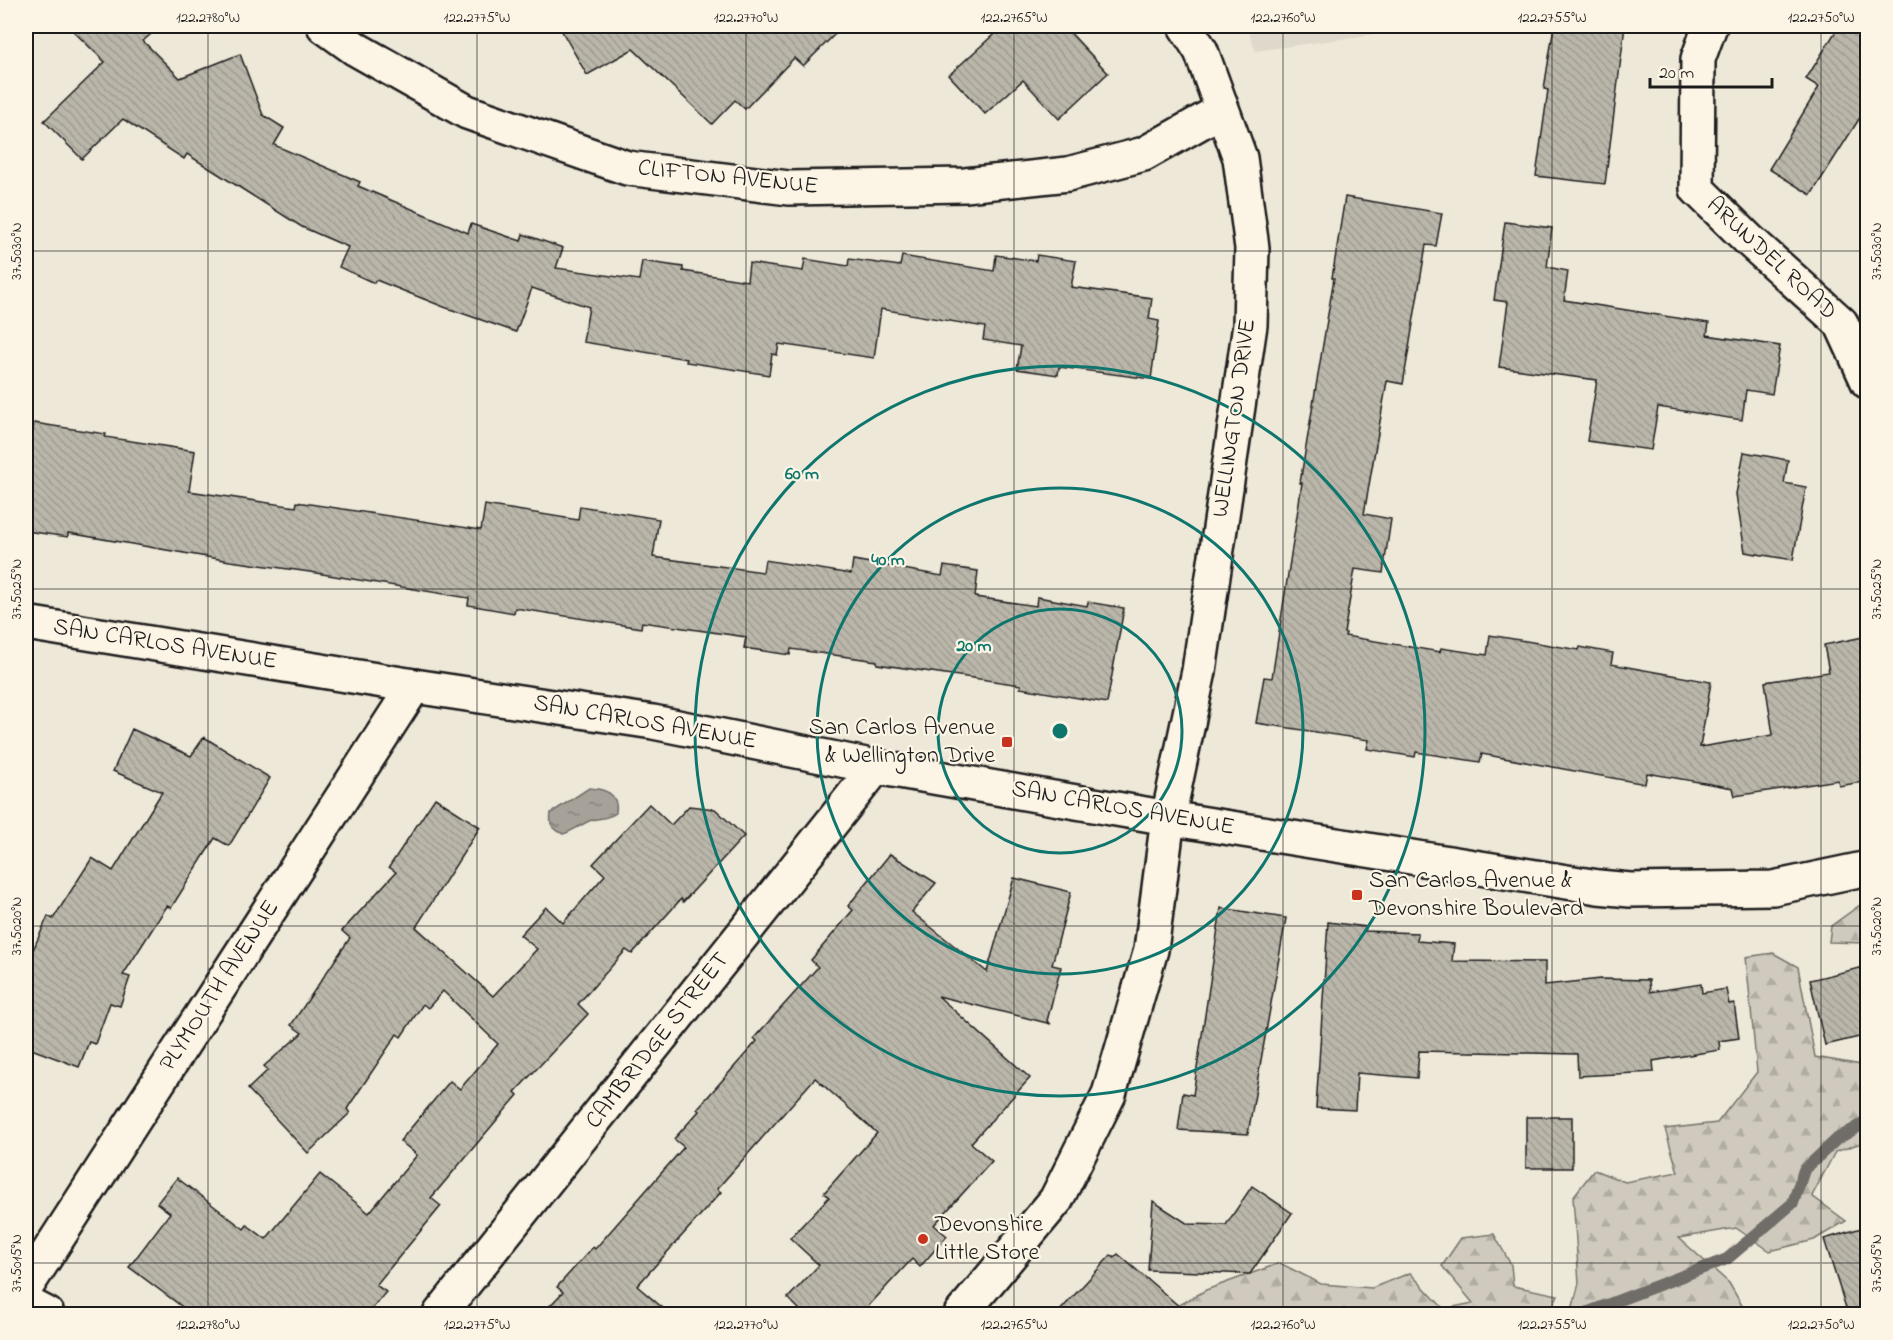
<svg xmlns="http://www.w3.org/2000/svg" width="1893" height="1340" viewBox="0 0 1893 1340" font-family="'Indie Flower',sans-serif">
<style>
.built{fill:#ded9cb}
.forest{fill:url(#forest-firs);stroke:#76736c;stroke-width:1.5}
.water{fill:url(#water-ripples);stroke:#6f6c67;stroke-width:1.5}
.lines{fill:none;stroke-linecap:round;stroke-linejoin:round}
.stream{stroke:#6f6c67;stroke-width:12}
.building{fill:url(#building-back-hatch);stroke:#1c1c1c;stroke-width:1.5}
.minor-casing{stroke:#1c1c1c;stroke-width:38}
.secondary-casing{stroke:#1c1c1c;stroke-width:38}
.minor{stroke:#fcf5e5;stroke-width:33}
.secondary{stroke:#fcf5e5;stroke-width:33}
.ticks{fill:none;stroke:#1c1c1c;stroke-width:1.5;stroke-opacity:0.45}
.ring{fill:none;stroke:#0f766e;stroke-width:3}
.poi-dot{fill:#c8321e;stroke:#fcf5e5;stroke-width:2}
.labels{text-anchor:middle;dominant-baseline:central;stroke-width:4.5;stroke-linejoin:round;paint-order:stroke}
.street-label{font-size:24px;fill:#1c1c1c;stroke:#fcf5e5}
.poi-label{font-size:24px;fill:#1c1c1c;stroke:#fcf5e5;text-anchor:start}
.centre{fill:#0f766e;stroke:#fcf5e5;stroke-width:3}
.ring-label{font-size:18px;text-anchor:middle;font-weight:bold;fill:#0f766e;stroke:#fcf5e5;stroke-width:4.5;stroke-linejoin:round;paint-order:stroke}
.neatline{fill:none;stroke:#1c1c1c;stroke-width:2}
.ticks-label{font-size:15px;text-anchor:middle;fill:#1c1c1c}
</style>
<defs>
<pattern id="forest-firs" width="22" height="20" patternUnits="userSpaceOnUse" patternTransform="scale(1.5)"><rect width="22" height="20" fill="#cfcabd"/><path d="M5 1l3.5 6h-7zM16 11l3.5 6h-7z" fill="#b1ada2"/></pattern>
<pattern id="water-ripples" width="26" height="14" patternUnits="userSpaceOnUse" patternTransform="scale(1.5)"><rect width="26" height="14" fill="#a7a299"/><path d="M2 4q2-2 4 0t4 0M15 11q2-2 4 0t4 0" fill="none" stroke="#87837c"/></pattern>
<pattern id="building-back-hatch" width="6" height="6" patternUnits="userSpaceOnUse" patternTransform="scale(1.5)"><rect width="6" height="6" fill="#bab6aa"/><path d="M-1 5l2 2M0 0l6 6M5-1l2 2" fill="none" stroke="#9f9c92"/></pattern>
</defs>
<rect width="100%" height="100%" fill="#eee8d9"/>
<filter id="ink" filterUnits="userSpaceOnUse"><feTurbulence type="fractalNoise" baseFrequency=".0167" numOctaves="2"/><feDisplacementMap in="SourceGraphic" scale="12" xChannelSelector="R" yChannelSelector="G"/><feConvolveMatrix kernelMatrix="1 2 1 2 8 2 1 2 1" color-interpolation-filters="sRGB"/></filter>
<g filter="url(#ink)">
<polygon class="built" points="1246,26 1432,26 1256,51"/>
<g class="forest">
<polygon points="1867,900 1867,943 1829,942 1831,926"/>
<polygon points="1773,953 1798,967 1815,1057 1867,1066 1867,1141 1835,1152 1812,1196 1846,1221 1814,1240 1770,1251 1736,1228 1679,1238 1729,1283 1747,1314 1571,1314 1579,1283 1573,1197 1594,1170 1625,1182 1678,1172 1665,1129 1717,1123 1757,1072 1746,957"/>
<polygon points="1494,1234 1511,1265 1513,1286 1558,1295 1549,1314 1164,1314 1206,1290 1280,1263 1321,1284 1372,1288 1410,1273 1444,1309 1473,1303 1442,1266 1461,1238"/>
</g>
<path class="water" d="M 589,788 C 605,789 619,793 616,813 C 606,820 599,817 589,821 C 579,826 573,831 563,834 C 552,828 549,825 551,813 Z"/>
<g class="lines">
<polyline class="stream" points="1583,1314 1727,1259 1793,1203 1804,1170 1837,1139 1868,1121"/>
</g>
<g class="building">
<polygon points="68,26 160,26 143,41 180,78 240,54 263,115 284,128 274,145 360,182 358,186 468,233 471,224 521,241 523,234 563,248 556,268 639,280 642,261 683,267 683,271 747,281 749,263 803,271 805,259 848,266 849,259 900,266 902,256 994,271 996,255 1036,261 1037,255 1076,261 1071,287 1152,298 1149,319 1159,321 1151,379 1059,367 1058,375 1017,369 1021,346 983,340 985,327 881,309 874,358 779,344 777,355 772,354 769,375 686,362 687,359 583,342 589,307 532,288 516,332 444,307 376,280 374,283 339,267 348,247 302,227 187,154 184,159 123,119 82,159 44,121 105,62"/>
<polygon points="559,26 843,26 803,66 794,58 745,109 735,100 712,124 633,49 587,75"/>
<polygon points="1003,26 1064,26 1108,73 1059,119 1023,80 985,114 949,75"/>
<polygon points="1554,26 1625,26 1605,184 1536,176 1548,90 1544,89"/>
<polygon points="1839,26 1868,26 1868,105 1811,195 1769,169 1819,87 1806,79"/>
<polygon points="1345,197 1442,213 1436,246 1426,245 1403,384 1387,381 1364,514 1391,519 1383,573 1355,569 1344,633 1346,633 1345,636 1440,652 1441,648 1487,655 1490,635 1579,650 1580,647 1613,653 1611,664 1711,682 1700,747 1773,735 1765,682 1829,672 1824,645 1868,636 1868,781 1839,786 1838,780 1735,796 1733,788 1647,773 1645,784 1482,754 1480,762 1416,752 1415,757 1367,749 1369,740 1256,723 1264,677 1272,678 1302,483 1300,483 1334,278 1332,278"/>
<polygon points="1505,222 1552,228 1547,267 1568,271 1564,300 1709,323 1707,335 1780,346 1772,394 1746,390 1742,420 1658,407 1651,450 1587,441 1597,380 1499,367 1508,302 1494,300"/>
<polygon points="34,423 106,434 105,437 195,451 189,491 296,507 297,502 481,530 485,505 578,520 580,506 659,519 653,557 763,572 765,560 851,574 853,560 942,576 944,566 978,571 975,597 1036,606 1037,597 1087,606 1088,602 1124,608 1107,703 1020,688 1021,685 877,664 877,661 791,649 790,655 744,648 746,637 642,622 641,628 515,608 514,613 468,605 469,598 310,572 230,561 68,533 68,537 26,531 26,474"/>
<polygon points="1744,452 1788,460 1784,483 1806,487 1793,560 1745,552 1736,494"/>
<polygon points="132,729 191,756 204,737 270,778 229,846 215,838 171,908 167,906 123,975 130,977 120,1006 110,1003 95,1044 89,1042 79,1067 26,1047 26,966 48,916 53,919 92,858 113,871 162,792 113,771"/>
<polygon points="435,798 480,827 416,927 493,996 537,949 520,935 546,907 563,923 605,875 593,864 649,804 671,825 689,806 715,809 744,836 683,902 681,899 632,954 626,950 578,1004 588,1014 515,1092 518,1095 431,1198 441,1206 376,1285 386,1292 368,1314 192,1314 129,1267 170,1213 157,1203 177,1178 244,1229 247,1225 266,1239 320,1174 369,1213 417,1155 400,1141 450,1081 460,1089 498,1044 443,991 428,1008 423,1004 401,1037 397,1034 347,1109 350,1113 308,1153 248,1089 268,1070 264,1066 302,1033 291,1025 350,938 342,931 396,872 389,867"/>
<polygon points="890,854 936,883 912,912 987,972 1014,878 1071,892 1052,965 1061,967 1047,1021 1051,1024 938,996 1030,1078 971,1143 992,1161 934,1225 947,1236 920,1267 912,1259 861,1314 804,1314 788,1298 819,1265 790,1238 829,1197 824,1193 877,1133 815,1078 717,1189 721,1192 637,1286 670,1314 542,1314 563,1292 557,1287 593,1247 595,1249 684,1147 674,1139 699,1111 697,1109 757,1041 754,1038 818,967 811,960 853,910 848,906"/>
<polygon points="1221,908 1286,918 1248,1134 1178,1130 1183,1093 1193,1095"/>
<polygon points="1328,922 1366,927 1365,931 1418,933 1417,941 1454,944 1452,961 1545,962 1545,985 1601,979 1649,980 1650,992 1701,984 1702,993 1726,989 1729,1004 1734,1003 1739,1038 1719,1041 1720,1050 1653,1061 1654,1072 1578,1076 1577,1054 1419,1051 1417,1078 1357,1073 1355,1110 1316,1108"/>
<polygon points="1868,966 1868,1035 1825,1045 1810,980"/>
<rect x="1526" y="1117" width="46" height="51"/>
<polygon points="1252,1186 1292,1213 1250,1274 1148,1270 1153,1201 1188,1224 1226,1225"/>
<polygon points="1868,1226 1868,1314 1848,1314 1824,1239"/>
<polygon points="1118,1254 1188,1314 1057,1314 1111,1255 1114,1258"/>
</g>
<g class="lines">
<g class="minor-casing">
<g id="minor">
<polyline points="324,26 356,49 467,112 627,168 789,188 965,185 1068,174 1144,154 1222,110"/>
<polyline points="1710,26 1698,59 1697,189 1749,240 1841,323 1868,382"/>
<polyline points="26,1287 414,686"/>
<polyline points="26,1303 47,1314"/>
<polyline points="440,1314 876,767"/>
<polyline points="961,1314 1056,1200 1109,1094 1151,950 1168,818 1199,671 1250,325 1252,248 1240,158 1201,51 1185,26"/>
</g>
</g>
<g class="secondary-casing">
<polyline id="secondary" points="26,623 414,686 653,722 876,767 1168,818 1598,887 1630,890 1773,888 1868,868"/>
</g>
<use href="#minor" class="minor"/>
<use href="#secondary" class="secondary"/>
</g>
</g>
<path class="ticks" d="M 208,26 L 208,1314M 477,26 L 477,1314M 746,26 L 746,1314M 1014,26 L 1014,1314M 1283,26 L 1283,1314M 1552,26 L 1552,1314M 1821,26 L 1821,1314M 26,251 L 1868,251M 26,589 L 1868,589M 26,926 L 1868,926M 26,1263 L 1868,1263"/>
<g class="ring">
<circle cx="1060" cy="731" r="122"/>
<circle cx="1060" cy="731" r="243"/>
<circle cx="1060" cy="731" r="365"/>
</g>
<g class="poi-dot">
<rect x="1001" y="736" width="12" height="12" rx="3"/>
<rect x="1351" y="889" width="12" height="12" rx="3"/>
<circle cx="923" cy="1239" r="6"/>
</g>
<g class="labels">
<g class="street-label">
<text transform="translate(728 178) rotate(6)">CLIFTON AVENUE</text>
<text transform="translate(1771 259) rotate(43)">ARUNDEL ROAD</text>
<text transform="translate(1235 418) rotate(-82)">WELLINGTON DRIVE</text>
<text transform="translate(165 645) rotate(9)">SAN CARLOS AVENUE</text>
<text transform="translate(645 723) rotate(10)">SAN CARLOS AVENUE</text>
<text transform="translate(1123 809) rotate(10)">SAN CARLOS AVENUE</text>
<text transform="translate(220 986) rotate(-57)">PLYMOUTH AVENUE</text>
<text transform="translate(658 1041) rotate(-52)">CAMBRIDGE STREET</text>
</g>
<g class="poi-label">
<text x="995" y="728" text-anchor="end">San Carlos Avenue<tspan x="995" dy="28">&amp; Wellington Drive</tspan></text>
<text x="1369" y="881">San Carlos Avenue &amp;<tspan x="1369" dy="28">Devonshire Boulevard</tspan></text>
<text x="935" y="1225">Devonshire<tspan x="935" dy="28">Little Store</tspan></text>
</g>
</g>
<circle cx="1060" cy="731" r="9" class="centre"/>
<g class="ring-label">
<text x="802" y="479">60 m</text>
<text x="888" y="565">40 m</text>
<text x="974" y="651">20 m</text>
</g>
<rect width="1893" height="1340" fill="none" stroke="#fcf5e5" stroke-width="66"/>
<path d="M1650 78v9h122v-9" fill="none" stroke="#1c1c1c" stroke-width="3"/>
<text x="1659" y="78" font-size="18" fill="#1c1c1c" stroke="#fcf5e5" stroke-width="4.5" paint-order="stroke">20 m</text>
<rect x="33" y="33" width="1827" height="1274" class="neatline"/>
<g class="ticks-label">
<text x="208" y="22">122.2780°W</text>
<text x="477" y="22">122.2775°W</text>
<text x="746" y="22">122.2770°W</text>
<text x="1014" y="22">122.2765°W</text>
<text x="1283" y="22">122.2760°W</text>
<text x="1552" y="22">122.2755°W</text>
<text x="1821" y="22">122.2750°W</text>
<text transform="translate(16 251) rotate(-90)" y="5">37.5030°N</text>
<text transform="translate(1876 251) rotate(-90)" y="5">37.5030°N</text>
<text transform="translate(16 589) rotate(-90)" y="5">37.5025°N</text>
<text transform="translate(1876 589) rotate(-90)" y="5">37.5025°N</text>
<text transform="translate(16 926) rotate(-90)" y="5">37.5020°N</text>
<text transform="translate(1876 926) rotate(-90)" y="5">37.5020°N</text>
<text transform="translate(16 1263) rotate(-90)" y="5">37.5015°N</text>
<text transform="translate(1876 1263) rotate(-90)" y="5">37.5015°N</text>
<text x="208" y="1329">122.2780°W</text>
<text x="477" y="1329">122.2775°W</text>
<text x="746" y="1329">122.2770°W</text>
<text x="1014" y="1329">122.2765°W</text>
<text x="1283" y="1329">122.2760°W</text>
<text x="1552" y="1329">122.2755°W</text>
<text x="1821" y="1329">122.2750°W</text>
</g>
</svg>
